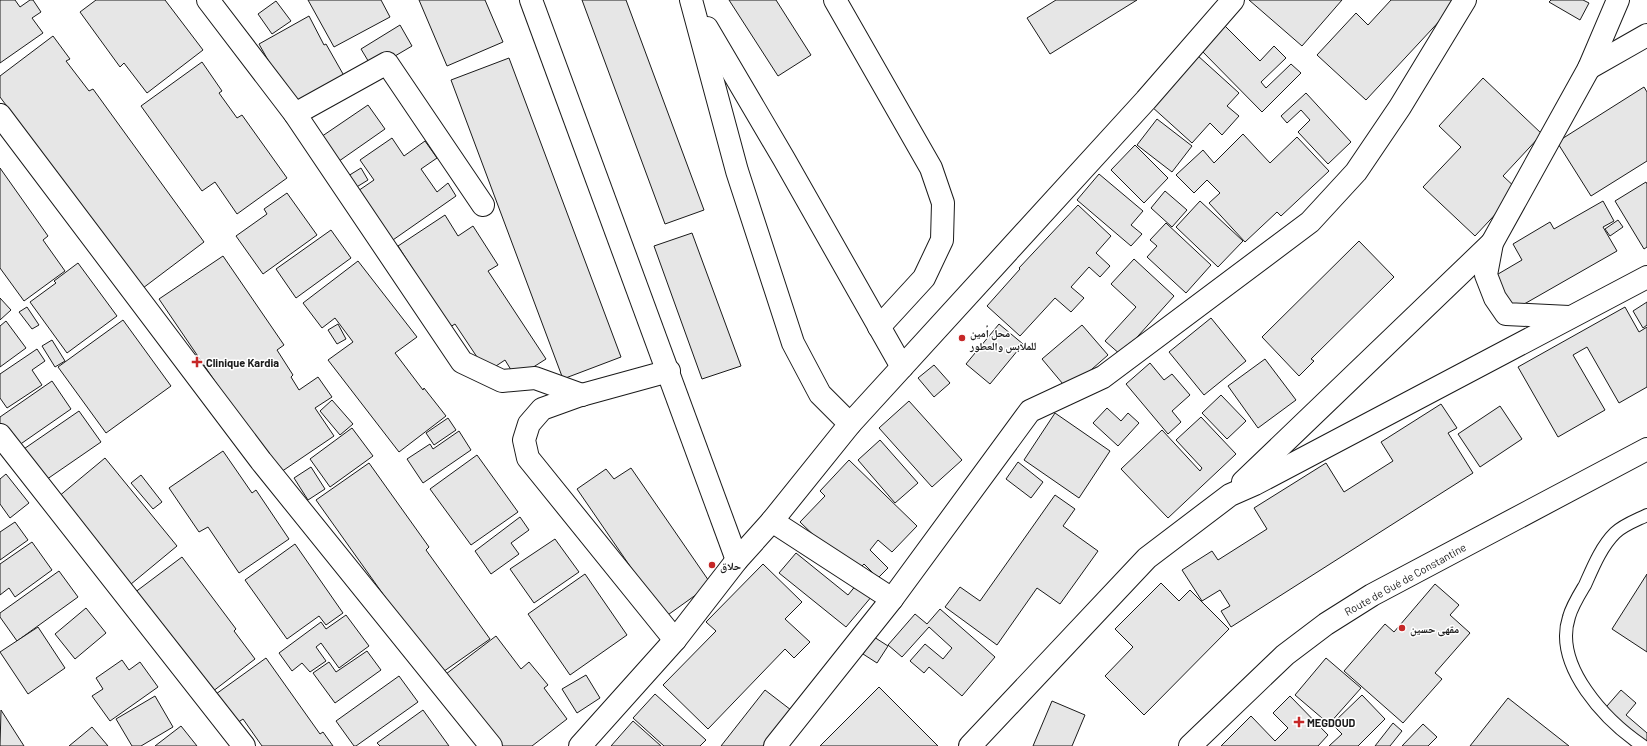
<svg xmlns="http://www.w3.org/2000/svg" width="1647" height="746" viewBox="0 0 1647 746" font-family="Barlow,'Noto Naskh Arabic',sans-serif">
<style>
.building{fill:#e6e6e6;stroke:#1a1a1a}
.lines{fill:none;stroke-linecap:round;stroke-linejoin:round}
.lane-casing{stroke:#1a1a1a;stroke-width:14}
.street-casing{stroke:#1a1a1a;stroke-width:24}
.secondary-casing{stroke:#1a1a1a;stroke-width:24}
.lane{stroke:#fff;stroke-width:12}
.street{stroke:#fff;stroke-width:22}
.secondary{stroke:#fff;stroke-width:22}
.poi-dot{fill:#c62828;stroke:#fff;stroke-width:1.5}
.labels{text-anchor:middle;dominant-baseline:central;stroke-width:3;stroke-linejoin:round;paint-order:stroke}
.poi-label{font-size:11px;font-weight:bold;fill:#1a1a1a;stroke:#fff;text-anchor:start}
.street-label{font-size:11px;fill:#1a1a1a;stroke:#fff}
</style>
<rect width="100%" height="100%" fill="#fff"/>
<g class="building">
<polygon points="0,0 15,0 20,7 30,0 33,0 41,12 32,18 43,33 0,63"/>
<polygon points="96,0 165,0 203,50 147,93 124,63 120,67 80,12"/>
<polygon points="308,0 381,0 390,17 334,47"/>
<polygon points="419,0 485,0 503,42 447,66"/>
<polygon points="582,0 626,0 704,210 665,224"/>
<polygon points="729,0 776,0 811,55 778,76"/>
<polygon points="1056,0 1137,0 1050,54 1027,18"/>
<polygon points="1249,0 1342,0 1302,46"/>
<polygon points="1391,0 1459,0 1366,100 1317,55 1356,13 1368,25"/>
<polygon points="1551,0 1583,0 1589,3 1580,20 1549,2"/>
<polygon points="276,1 291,21 272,34 258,14"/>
<polygon points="309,16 324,45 326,44 347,81 296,110 259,44"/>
<polygon points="400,25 412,46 373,69 361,49"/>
<polygon points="1224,25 1260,61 1274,46 1286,58 1261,82 1266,88 1291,64 1301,73 1262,112 1200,49"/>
<polygon points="53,36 70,59 66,61 89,91 93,89 204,242 143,288 0,97 0,76"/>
<polygon points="1197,55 1239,93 1227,106 1239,116 1222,135 1210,123 1192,143 1151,106"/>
<polygon points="509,58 621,357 563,379 451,80"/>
<polygon points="202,62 222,91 219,93 237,118 242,115 287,178 237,214 215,182 202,191 141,106"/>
<polygon points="1483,78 1542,134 1503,176 1518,190 1475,236 1423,187 1461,147 1439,126"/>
<polygon points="1644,87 1647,92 1647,161 1591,196 1557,142"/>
<polygon points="1306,93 1351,142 1328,164 1298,132 1310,120 1301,110 1287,123 1281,116"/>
<polygon points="368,105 385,129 332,166 315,141"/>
<polygon points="1157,119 1192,146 1172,172 1137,145"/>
<polygon points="1243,134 1270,163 1297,137 1329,171 1281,216 1277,212 1245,242 1209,203 1220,193 1207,180 1194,193 1176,175 1203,150 1214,163"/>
<polygon points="392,138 404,156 425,141 437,158 421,169 437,192 448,183 456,196 390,242 355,193 374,180 360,160"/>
<polygon points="1135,145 1168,178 1144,203 1111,170"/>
<polygon points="0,168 48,236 43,240 65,271 24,301 0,268"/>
<polygon points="361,168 368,180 355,188 348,176"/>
<polygon points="1099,174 1143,211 1131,225 1142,234 1131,246 1077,200"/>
<polygon points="1646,182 1647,184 1647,247 1644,249 1615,201"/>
<polygon points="1165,191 1187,210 1172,227 1151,208"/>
<polygon points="287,193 317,235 263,274 236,236 267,214 264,209"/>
<polygon points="1200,201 1243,241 1218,267 1176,227"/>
<polygon points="1603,201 1614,221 1603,227 1617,251 1512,311 1493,277 1522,260 1513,244 1550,222 1554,229"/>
<polygon points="1078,205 1111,236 1096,253 1110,266 1100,277 1089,267 1071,287 1084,298 1071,312 1055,298 1020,336 987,306 1020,269 1019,268"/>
<polygon points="445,215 458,236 473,226 498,265 488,271 546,359 516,378 505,360 487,372 455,324 450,327 398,246"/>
<polygon points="1618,220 1623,227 1610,236 1605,229"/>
<polygon points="1166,223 1211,265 1186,293 1147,257 1157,246 1150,240"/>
<polygon points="331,230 351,258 296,298 276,269"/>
<polygon points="692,233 741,366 702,379 654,246"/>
<polygon points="1359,241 1394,277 1311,359 1314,361 1299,376 1262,337"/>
<polygon points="223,256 284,345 277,350 293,375 291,377 299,390 318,377 332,397 315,408 334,436 278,474 159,299"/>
<polygon points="1134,259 1174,296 1121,355 1105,341 1136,307 1111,284"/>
<polygon points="358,261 417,337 395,353 423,390 424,388 446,416 399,452 328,360 353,342 335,318 322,328 303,303"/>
<polygon points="78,263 117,316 67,353 30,302 56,283 54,281"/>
<polygon points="0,298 11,310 0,320"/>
<polygon points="1647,302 1647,325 1643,328 1633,311"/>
<polygon points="27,307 39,325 32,329 19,312"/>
<polygon points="1625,307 1639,332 1647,327 1647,387 1619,403 1587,347 1573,355 1605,410 1558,437 1518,367"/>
<polygon points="1211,318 1246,361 1204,395 1169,352"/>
<polygon points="123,320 171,386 106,433 58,367"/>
<polygon points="6,321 26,348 0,367 0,326"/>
<polygon points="338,324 346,339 337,344 328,330"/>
<polygon points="999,324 1023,344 990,384 966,364"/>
<polygon points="1082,325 1108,355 1068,390 1042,359"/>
<polygon points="52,340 65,361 55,367 42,346"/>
<polygon points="37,349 45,361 32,370 42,385 7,408 0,398 0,374"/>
<polygon points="1265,359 1296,400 1258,428 1228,386"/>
<polygon points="1150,363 1164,380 1172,374 1190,395 1172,411 1181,422 1168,434 1126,384"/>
<polygon points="934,365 950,383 934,397 918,378"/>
<polygon points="52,381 71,409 12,450 0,433 0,417"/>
<polygon points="1221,395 1246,421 1227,439 1202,413"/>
<polygon points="332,400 353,424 340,435 320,411"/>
<polygon points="909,401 962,460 932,487 879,428"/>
<polygon points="1441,404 1457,428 1448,433 1473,473 1231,627 1221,611 1230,606 1220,590 1202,601 1182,570 1212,551 1218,560 1267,529 1254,508 1326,463 1344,492 1393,461 1381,442"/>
<polygon points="1500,406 1522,439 1480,467 1458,434"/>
<polygon points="1107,408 1121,421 1128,413 1139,423 1118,446 1093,423"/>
<polygon points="79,411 101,442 40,484 18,453"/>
<polygon points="1055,413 1110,451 1079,498 1024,460"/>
<polygon points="1201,417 1236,454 1168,518 1121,469 1162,430 1200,471 1202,468 1176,440"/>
<polygon points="448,418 456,430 434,445 426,433"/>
<polygon points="352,428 373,456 330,487 310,459"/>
<polygon points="459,431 471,450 423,483 407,459 430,444 433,449"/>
<polygon points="880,440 918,483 895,503 858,460"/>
<polygon points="223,451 252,493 256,490 289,539 239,573 208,527 199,532 169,488"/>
<polygon points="477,455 518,512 471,545 430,489"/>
<polygon points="105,458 177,546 125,589 52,502"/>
<polygon points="849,460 917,526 892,552 878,540 870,550 888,568 878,578 864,564 854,574 800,522 825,496 820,491"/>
<polygon points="1018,462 1043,482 1031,498 1006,479"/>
<polygon points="369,463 429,547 426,550 490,639 440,674 316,500"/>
<polygon points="311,467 325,489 308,500 294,478"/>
<polygon points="631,468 711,584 665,617 577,489 606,469 614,479"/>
<polygon points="6,474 29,503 10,518 0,504 0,479"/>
<polygon points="141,475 162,502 153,509 131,483"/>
<polygon points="1055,495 1075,509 1063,526 1098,551 1060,604 1037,588 997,645 945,607 960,587 980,601"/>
<polygon points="520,517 529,530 511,543 519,554 491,574 475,551"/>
<polygon points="15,522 28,540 0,560 0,532"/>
<polygon points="555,539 579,572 534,603 510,569"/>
<polygon points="32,542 52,570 15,597 9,588 0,595 0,564"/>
<polygon points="295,544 343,613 326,625 319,616 287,639 245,580"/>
<polygon points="796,553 848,595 857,584 872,596 846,627 779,573"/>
<polygon points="182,557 236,629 234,631 255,659 208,695 134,593"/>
<polygon points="763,564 802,602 785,619 810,642 794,658 785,649 708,729 663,685 716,631 706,622"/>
<polygon points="59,571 78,597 17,641 0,617 0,613"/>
<polygon points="585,574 627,635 570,675 528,614"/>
<polygon points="1647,574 1647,652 1612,629"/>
<polygon points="1161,583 1179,601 1190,590 1229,629 1144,715 1105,676 1133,647 1115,629"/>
<polygon points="1435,584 1459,605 1450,615 1470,633 1435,673 1442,679 1403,723 1344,671 1385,624 1394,632"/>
<polygon points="86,608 106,633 75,659 55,634"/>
<polygon points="940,609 995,657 962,696 929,667 924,673 910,661 925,644 943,659 952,648 929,627 902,657 888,645 915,614 927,624"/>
<polygon points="346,615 369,646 339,668 321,643 316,647 326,661 310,672 302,663 292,671 279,653 321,622 326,629"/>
<polygon points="38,627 65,668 28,694 0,652"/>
<polygon points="496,636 521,669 529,662 548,685 544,688 567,719 532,746 501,746 446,674"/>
<polygon points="874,637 888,646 877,663 863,654"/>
<polygon points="367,651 381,670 335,703 313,673 329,662 336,672"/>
<polygon points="266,658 320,734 323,732 333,746 262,746 243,719 237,723 216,694"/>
<polygon points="1326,658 1361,688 1329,724 1295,695"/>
<polygon points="122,660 129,670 140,662 158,687 110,721 92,696 103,689 96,678"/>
<polygon points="586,675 600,698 577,713 562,689"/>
<polygon points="399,676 418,702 356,746 354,746 336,721"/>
<polygon points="879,687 938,746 820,746"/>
<polygon points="765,690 791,710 763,746 721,746"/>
<polygon points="1621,690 1636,703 1626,715 1647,733 1647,746 1600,714"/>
<polygon points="655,694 706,740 700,746 664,746 633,718"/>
<polygon points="1362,695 1385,719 1358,746 1329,746 1342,734 1332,724"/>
<polygon points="155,696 173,727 141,746 132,746 116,719"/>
<polygon points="1290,696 1328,735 1318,746 1221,746 1251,716 1275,741 1288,728 1273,713"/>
<polygon points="1508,698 1569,746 1470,746"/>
<polygon points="1052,701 1085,715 1072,746 1033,746"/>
<polygon points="1,710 24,746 0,746"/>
<polygon points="423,710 449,746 380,746 377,743"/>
<polygon points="633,721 661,746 611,746"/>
<polygon points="1393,723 1402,731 1390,746 1375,746"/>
<polygon points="1423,724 1437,737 1428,746 1402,746"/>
<polygon points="181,726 197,746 155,746"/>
<polygon points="92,727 108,746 69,746"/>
</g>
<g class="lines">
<g class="lane-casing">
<path id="lane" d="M 1643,746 C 1606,721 1553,666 1569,617 C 1572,606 1579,595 1585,585 C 1593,567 1601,547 1615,533 C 1623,525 1637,520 1647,515"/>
</g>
<g class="street-casing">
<g id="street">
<polyline points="208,0 295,114 462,362 502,381 535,378 582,395"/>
<polyline points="531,0 737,560"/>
<polyline points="691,0 737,171 793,343 820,394 850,424"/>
<polyline points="835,0 931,168 943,203 942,240 924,278 879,327"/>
<polyline points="707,28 784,159 902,367"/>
<polyline points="1589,68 1647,35"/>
<polyline points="295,114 387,63 483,205"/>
<polyline points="0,115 261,461 491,746"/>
<polyline points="1569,317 1506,314 1495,298 1486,275 1492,243 1589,68 1618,0"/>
<polyline points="669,371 578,396 542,409 529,424 524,440 528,458 675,640"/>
<polyline points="0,435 244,746"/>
<polyline points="1243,482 1492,243"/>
<polyline points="772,521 892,599"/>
<polyline points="580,746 675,640 737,560 772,521 850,424 1146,100 1233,0"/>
<polyline points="775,746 892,599 1030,411 1103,377 1310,222 1356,172 1400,107 1465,0"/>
<polyline points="970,746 1147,558 1230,495 1255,484 1647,277"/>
</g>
</g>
<g class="secondary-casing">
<polyline id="secondary" points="1190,746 1285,655 1326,624 1372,595 1647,449"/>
</g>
<use href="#lane" class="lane"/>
<use href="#street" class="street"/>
<use href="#secondary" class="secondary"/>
</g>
<g class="poi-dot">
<circle cx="962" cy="338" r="4"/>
<path d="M195 356h4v4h4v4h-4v4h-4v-4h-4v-4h4z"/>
<circle cx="712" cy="565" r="4"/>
<circle cx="1402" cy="628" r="4"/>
<path d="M1297 716h4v4h4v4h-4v4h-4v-4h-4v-4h4z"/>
</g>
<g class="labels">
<g class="poi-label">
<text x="970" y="332">محل أمين<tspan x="970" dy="13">للملابس والعطور</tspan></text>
<text x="206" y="362">Clinique Kardia</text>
<text x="720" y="565">حلاق</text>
<text x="1410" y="628">مقهى حسين</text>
<text x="1307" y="722">MEGDOUD</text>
</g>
<g class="street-label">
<text transform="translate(1405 579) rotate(-29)">Route de Gué de Constantine</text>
</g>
</g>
</svg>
